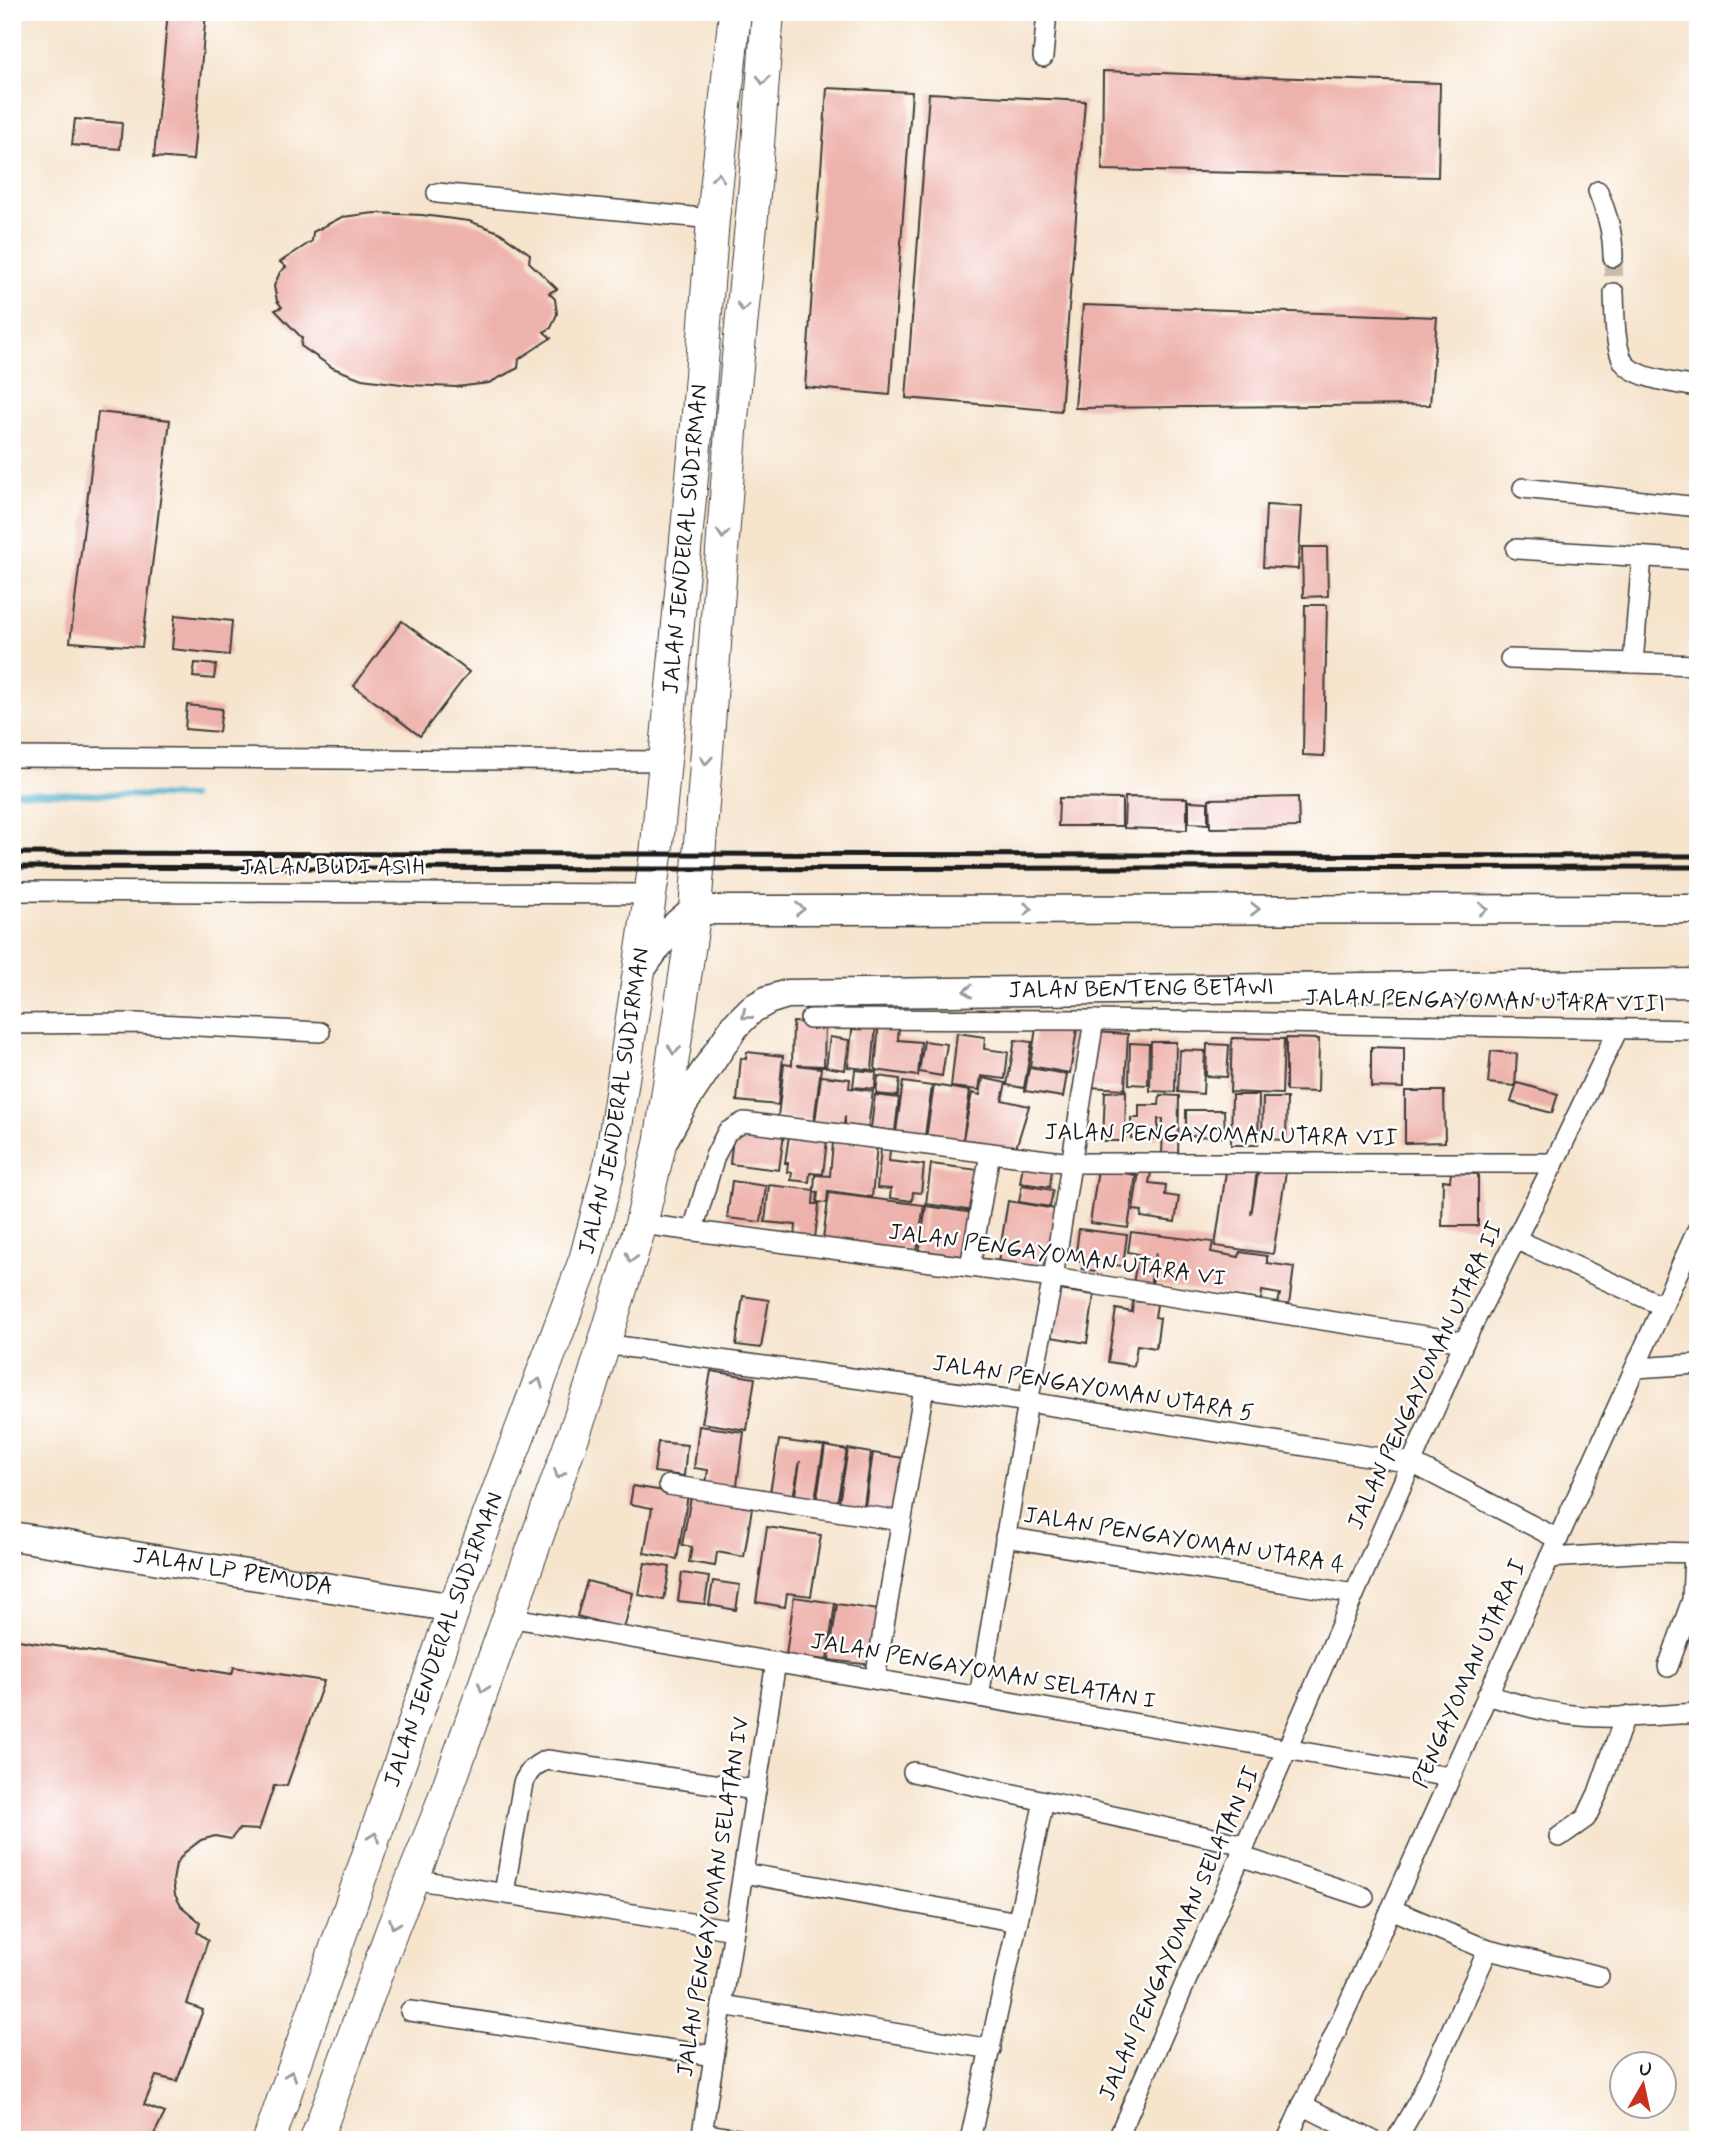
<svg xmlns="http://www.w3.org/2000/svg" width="1710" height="2152" viewBox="0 0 1710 2152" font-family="Mynerve,sans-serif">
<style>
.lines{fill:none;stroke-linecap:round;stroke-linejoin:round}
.stream{stroke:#48aac8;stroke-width:6}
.building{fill:#eeb2ac}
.street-tunnel{stroke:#cabcaa;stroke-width:19;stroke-dasharray:19 10;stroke-linecap:butt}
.street-casing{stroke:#3d3a37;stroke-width:22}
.secondary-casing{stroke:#3d3a37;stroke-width:31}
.primary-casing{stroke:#3d3a37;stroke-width:34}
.street{stroke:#fff;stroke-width:19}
.secondary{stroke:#fff;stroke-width:28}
.primary{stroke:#fff;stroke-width:32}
.rail{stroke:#1c1c1c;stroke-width:5}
.oneway{stroke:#999}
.labels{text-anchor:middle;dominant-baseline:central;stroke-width:5;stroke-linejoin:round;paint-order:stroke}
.street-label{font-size:23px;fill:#1c1c1c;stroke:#fff}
</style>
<rect width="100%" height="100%" fill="#fff"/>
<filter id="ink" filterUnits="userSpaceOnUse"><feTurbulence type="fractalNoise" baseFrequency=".0143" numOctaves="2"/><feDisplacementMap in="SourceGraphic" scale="14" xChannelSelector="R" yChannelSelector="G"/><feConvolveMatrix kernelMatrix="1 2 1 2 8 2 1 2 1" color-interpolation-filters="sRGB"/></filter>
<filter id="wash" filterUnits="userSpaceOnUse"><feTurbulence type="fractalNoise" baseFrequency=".00686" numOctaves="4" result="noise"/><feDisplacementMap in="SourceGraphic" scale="28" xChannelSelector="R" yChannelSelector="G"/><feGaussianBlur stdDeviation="1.57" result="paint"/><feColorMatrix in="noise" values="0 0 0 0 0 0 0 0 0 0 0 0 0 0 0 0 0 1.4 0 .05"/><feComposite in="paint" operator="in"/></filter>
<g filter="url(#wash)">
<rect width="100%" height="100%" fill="#f6e4cd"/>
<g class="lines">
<polyline class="stream" points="12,792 191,797"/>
</g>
<g id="blocks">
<g class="building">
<polygon points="168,12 206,12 193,160 154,157"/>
<polygon points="1103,71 1440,83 1438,177 1102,170"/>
<polygon points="827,88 912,92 890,395 805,387"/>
<polygon points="929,93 1085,101 1061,411 906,398"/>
<polygon points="75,119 122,123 120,149 72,145"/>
<polygon points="375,213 422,215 469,221 499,232 530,254 529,262 557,289 549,293 555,299 557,314 551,328 544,332 551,338 519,359 518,368 489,383 456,387 409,385 362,379 333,368 301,346 302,338 275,310 282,307 277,301 274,286 280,272 286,267 280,262 312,241 313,232 342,217"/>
<polygon points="1083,305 1437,317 1430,405 1075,408"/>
<polygon points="98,412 170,420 142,647 70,642"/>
<polygon points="1266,505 1302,507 1298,569 1263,567"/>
<polygon points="1302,547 1327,547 1328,596 1303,597"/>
<polygon points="1305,605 1327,605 1324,756 1303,755"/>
<polygon points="175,615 232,621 229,655 172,649"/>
<polygon points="402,621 469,672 420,736 354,686"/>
<polygon points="195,663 216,665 214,679 193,677"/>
<polygon points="187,705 222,709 219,732 185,729"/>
<polygon points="1125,797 1187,798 1187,830 1124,828"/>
<polygon points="1298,797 1299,827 1210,828 1209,799"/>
<polygon points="1059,798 1122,799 1122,826 1058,826"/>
<polygon points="1189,801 1208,802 1208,824 1189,823"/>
<polygon points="879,1021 899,1023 898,1040 921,1042 918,1076 875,1070"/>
<polygon points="793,1022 825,1024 824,1066 797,1065 821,1068 814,1122 778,1117 784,1064 792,1065"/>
<polygon points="853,1022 876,1024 872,1070 848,1067"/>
<polygon points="1037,1022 1077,1029 1070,1073 1030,1066"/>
<polygon points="1093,1032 1128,1034 1125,1089 1088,1087"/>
<polygon points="957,1033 985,1037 984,1049 1008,1052 1005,1079 981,1076 979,1090 951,1087"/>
<polygon points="830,1037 849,1040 845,1070 826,1067"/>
<polygon points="1232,1038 1284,1039 1282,1094 1230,1092"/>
<polygon points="1286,1038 1319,1039 1318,1092 1286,1091"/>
<polygon points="1015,1040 1032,1042 1024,1088 1007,1085"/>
<polygon points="924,1041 947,1044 942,1076 919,1072"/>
<polygon points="1151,1042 1176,1042 1175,1092 1150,1091"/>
<polygon points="1130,1043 1149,1044 1148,1085 1129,1084"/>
<polygon points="1207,1044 1229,1045 1227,1077 1206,1076"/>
<polygon points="1371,1047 1404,1048 1404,1088 1371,1087"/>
<polygon points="1180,1050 1205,1051 1203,1094 1178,1092"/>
<polygon points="1491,1051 1517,1054 1515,1086 1488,1083"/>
<polygon points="747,1052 783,1056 778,1105 737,1101 741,1058 746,1059"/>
<polygon points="1029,1068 1067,1074 1063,1097 1025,1091"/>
<polygon points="855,1070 876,1072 875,1089 853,1087"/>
<polygon points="821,1076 850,1079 849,1088 873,1091 868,1128 845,1125 845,1116 844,1126 815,1122"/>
<polygon points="878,1076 900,1079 898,1096 876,1094"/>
<polygon points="983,1078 1006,1083 1002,1100 1029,1106 1015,1151 926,1138 934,1085 970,1091 963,1139 972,1093 980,1095"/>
<polygon points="903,1082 932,1086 925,1136 896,1132"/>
<polygon points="1517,1083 1558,1094 1552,1113 1511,1102"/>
<polygon points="1126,1091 1125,1141 1103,1141 1105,1092"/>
<polygon points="1405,1091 1444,1091 1445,1142 1405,1143"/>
<polygon points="875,1095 899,1098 895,1131 871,1128"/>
<polygon points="1160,1095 1179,1096 1178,1158 1162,1158 1163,1119 1158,1119 1158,1139 1131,1138 1131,1118 1139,1118 1139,1105 1159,1105"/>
<polygon points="1232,1095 1259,1095 1258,1145 1231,1145"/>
<polygon points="1263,1098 1287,1098 1286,1140 1262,1139"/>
<polygon points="1186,1110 1224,1110 1225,1137 1186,1136"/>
<polygon points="734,1128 784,1134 779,1170 730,1164"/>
<polygon points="789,1135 827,1140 823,1174 810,1173 809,1182 791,1180 792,1172 787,1172 788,1163 785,1163"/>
<polygon points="833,1142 877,1145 872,1197 828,1191 827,1203 817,1202 818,1192 814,1192 813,1204 819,1204 815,1239 795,1237 796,1225 765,1222 769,1185 814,1190 815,1175 830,1176"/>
<polygon points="881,1149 890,1150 889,1161 924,1165 921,1193 913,1192 912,1201 890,1198 891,1189 877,1188"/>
<polygon points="931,1164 979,1170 974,1211 926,1204"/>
<polygon points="1023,1164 1052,1168 1050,1187 1020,1183"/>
<polygon points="1227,1165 1257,1170 1251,1215 1259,1167 1286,1172 1273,1254 1215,1246"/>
<polygon points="1098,1169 1136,1175 1128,1228 1090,1223"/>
<polygon points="1139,1171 1151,1173 1149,1183 1166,1185 1165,1195 1179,1197 1175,1222 1141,1217 1142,1211 1133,1210"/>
<polygon points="1451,1173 1478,1174 1478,1226 1442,1226 1443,1180 1450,1181"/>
<polygon points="732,1181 766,1186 761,1222 727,1218"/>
<polygon points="1022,1185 1053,1190 1050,1207 1019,1202"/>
<polygon points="829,1193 924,1205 917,1251 823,1239"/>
<polygon points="1008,1201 1061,1210 1051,1271 998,1262"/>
<polygon points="926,1206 974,1213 967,1260 919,1253"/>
<polygon points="1079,1229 1127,1235 1123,1266 1097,1263 1096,1271 1082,1269 1083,1261 1075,1260"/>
<polygon points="1131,1232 1213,1242 1211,1252 1239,1257 1240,1252 1267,1256 1267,1263 1294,1267 1289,1305 1278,1304 1280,1294 1262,1291 1261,1300 1152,1285 1156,1253 1150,1286 1133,1284 1138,1254 1128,1252"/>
<polygon points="1058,1290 1094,1295 1087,1343 1051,1337"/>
<polygon points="743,1296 769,1300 761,1348 736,1345"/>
<polygon points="1133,1301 1157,1304 1155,1317 1160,1318 1156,1348 1137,1345 1134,1366 1108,1362 1116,1309 1132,1312"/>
<polygon points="711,1371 755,1378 747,1430 702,1423"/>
<polygon points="699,1426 744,1432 736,1493 706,1484 708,1470 694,1468"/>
<polygon points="779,1440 824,1446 814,1505 794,1501 800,1461 792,1502 769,1498"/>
<polygon points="658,1442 687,1445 684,1476 654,1472"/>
<polygon points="825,1446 847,1450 836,1508 816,1504"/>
<polygon points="848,1449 871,1453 863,1513 838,1509"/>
<polygon points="873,1453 903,1458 894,1518 864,1513"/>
<polygon points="633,1486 688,1495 677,1559 644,1553 652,1508 630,1504"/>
<polygon points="691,1497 752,1508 744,1557 717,1552 715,1566 689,1562 692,1547 682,1545"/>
<polygon points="767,1527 821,1535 811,1596 787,1593 785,1607 756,1602"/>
<polygon points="645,1563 670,1567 664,1600 639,1595"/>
<polygon points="682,1573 709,1577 705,1604 678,1601"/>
<polygon points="587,1581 633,1593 624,1629 577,1616"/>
<polygon points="713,1581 740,1585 736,1610 709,1605"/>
<polygon points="794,1597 835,1603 827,1660 786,1655"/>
<polygon points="837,1604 879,1610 872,1665 829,1660"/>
<polygon points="12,1639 232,1674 234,1667 324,1681 287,1785 274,1786 259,1830 239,1829 231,1839 215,1836 201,1840 184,1853 176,1864 173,1881 175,1895 181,1906 200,1922 197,1932 208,1940 187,2004 203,2010 177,2081 156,2076 144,2105 165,2113 151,2140 12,2140"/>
</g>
</g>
</g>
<g filter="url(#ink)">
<use href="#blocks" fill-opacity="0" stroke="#3d3a37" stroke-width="2"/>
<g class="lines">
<polyline class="street-tunnel" points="1613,257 1614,293"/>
<g class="street-casing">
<g id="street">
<polyline points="1043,57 1047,12"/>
<path d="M 1598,191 C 1607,215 1613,231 1613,257"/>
<polyline points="437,193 713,219"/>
<path d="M 1614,293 C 1615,314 1614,340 1622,359 C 1629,378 1680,384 1698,387"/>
<polyline points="1523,488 1698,507"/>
<polyline points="1516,549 1698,560"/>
<polyline points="1510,659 1698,665"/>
<polyline points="1633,663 1642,557"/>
<polyline points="12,757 665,761"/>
<polyline points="12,891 651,894"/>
<polyline points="810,1019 1094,1020 1698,1030"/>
<polyline points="12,1024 136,1023 320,1032"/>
<polyline points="641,1224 1053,1278 1464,1342"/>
<polyline points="693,1230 715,1156 727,1132 744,1122 1071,1163 1554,1163"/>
<polyline points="1515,1239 1663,1306"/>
<polyline points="970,1267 990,1153"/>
<polyline points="604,1344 1028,1402 1412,1463 1558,1539"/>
<polyline points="1636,1368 1698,1364"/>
<polyline points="669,1485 901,1521"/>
<polyline points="1005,1537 1354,1594"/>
<polyline points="1549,1558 1650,1552 1698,1553"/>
<polyline points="508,1617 1450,1777"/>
<polyline points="1668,1667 1692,1600 1694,1552"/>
<polyline points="875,1679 924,1388"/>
<path d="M 1487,1695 C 1515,1703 1543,1712 1572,1715 C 1613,1720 1657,1715 1698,1713"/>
<polyline points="979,1697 1028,1402 1053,1278 1094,1020"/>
<polyline points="913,1772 1245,1845"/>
<polyline points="1559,1837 1586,1818 1598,1793 1625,1716"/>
<polyline points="1240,1856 1364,1897"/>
<polyline points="743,1873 1018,1922"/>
<polyline points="412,1879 734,1930"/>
<path d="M 504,1893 L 523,1783 C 529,1771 534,1765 547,1760 L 756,1790"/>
<polyline points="1391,1909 1488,1950 1599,1976"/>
<polyline points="722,2005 991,2049"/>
<polyline points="410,2011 714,2056"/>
<polyline points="1302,2105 1372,2140"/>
<polyline points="702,2133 744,2140"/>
<polyline points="701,2140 776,1662"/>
<polyline points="970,2140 1044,1801"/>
<polyline points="1117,2140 1464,1342 1554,1163 1618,1029"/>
<polyline points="1287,2140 1698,1228"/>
<polyline points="1396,2140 1420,2098 1488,1950"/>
</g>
</g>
<g class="secondary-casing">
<g id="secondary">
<path d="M 640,971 C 656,947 671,926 695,910 L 1698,909"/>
<path id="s1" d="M 664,1139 L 683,1104 L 735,1026 L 752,1009 L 768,1000 L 787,994 L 1698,983"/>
<path id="s2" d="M 12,1536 L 454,1608"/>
</g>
</g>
<g class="primary-casing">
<g id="primary">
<path id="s3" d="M 269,2140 L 454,1608 L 585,1260 L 611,1161 L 656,855 L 698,414 L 713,219 L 735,12"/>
<polyline points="316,2140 392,1930 438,1815 590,1389 641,1224 660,1144 695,910 732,418 755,184 768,12"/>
</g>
</g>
<use href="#street" class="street"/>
<use href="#secondary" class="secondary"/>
<use href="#primary" class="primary"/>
<g class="rail">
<polyline points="12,853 1698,856"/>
<polyline points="12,867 654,869 1698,867"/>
</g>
</g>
<defs><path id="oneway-chevron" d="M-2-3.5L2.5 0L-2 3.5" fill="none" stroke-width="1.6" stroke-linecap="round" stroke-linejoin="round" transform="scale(1.75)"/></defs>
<g class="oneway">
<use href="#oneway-chevron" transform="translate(763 80) rotate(94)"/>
<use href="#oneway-chevron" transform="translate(718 177) rotate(-84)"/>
<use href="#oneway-chevron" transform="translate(743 307) rotate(96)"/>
<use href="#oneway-chevron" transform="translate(723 534) rotate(94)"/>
<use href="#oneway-chevron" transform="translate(706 760) rotate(94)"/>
<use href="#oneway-chevron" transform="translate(800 909)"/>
<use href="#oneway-chevron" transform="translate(1028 909)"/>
<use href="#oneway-chevron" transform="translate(1255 909)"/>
<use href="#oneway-chevron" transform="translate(1483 909)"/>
<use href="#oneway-chevron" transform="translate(968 991) rotate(179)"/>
<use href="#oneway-chevron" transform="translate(746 1015) rotate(139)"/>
<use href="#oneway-chevron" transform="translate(674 1050) rotate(98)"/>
<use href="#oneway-chevron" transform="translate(631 1258) rotate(107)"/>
<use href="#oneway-chevron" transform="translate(538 1383) rotate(-69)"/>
<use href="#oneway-chevron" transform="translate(559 1474) rotate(110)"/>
<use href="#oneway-chevron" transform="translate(483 1688) rotate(109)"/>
<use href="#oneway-chevron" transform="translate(374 1837) rotate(-70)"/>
<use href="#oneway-chevron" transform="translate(394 1924) rotate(112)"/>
<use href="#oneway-chevron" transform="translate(291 2075) rotate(-71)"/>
</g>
</g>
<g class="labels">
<g class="street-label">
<text stroke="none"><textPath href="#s3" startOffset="1664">JALAN JENDERAL SUDIRMAN</textPath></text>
<text x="332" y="868">JALAN BUDI ASIH</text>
<text stroke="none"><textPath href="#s1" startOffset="550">JALAN BENTENG BETAWI</textPath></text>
<text transform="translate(1485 1002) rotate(1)">JALAN PENGAYOMAN UTARA VIII</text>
<text stroke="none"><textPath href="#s3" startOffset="1097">JALAN JENDERAL SUDIRMAN</textPath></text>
<text transform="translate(1221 1136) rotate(1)">JALAN PENGAYOMAN UTARA VII</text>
<text transform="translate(1057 1256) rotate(8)">JALAN PENGAYOMAN UTARA VI</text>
<text transform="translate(1426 1376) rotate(-65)">JALAN PENGAYOMAN UTARA II</text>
<text transform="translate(1093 1389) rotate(9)">JALAN PENGAYOMAN UTARA 5</text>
<text transform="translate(1184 1541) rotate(9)">JALAN PENGAYOMAN UTARA 4</text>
<text stroke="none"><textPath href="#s2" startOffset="224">JALAN LP PEMUDA</textPath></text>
<text stroke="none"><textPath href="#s3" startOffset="530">JALAN JENDERAL SUDIRMAN</textPath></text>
<text transform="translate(983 1672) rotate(10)">JALAN PENGAYOMAN SELATAN I</text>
<text transform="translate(1470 1674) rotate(-66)">PENGAYOMAN UTARA I</text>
<text transform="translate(714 1897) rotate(-81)">JALAN PENGAYOMAN SELATAN IV</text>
<text transform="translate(1180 1934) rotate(-66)">JALAN PENGAYOMAN SELATAN II</text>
</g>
</g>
<rect width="1710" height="2152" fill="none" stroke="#fff" stroke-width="42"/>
<g transform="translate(1643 2085) rotate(9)"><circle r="33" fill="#ffffff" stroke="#a4a4a4" stroke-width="2"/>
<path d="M0-5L12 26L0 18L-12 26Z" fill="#c8321e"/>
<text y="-10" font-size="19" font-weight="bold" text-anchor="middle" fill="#1c1c1c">U</text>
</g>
</svg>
